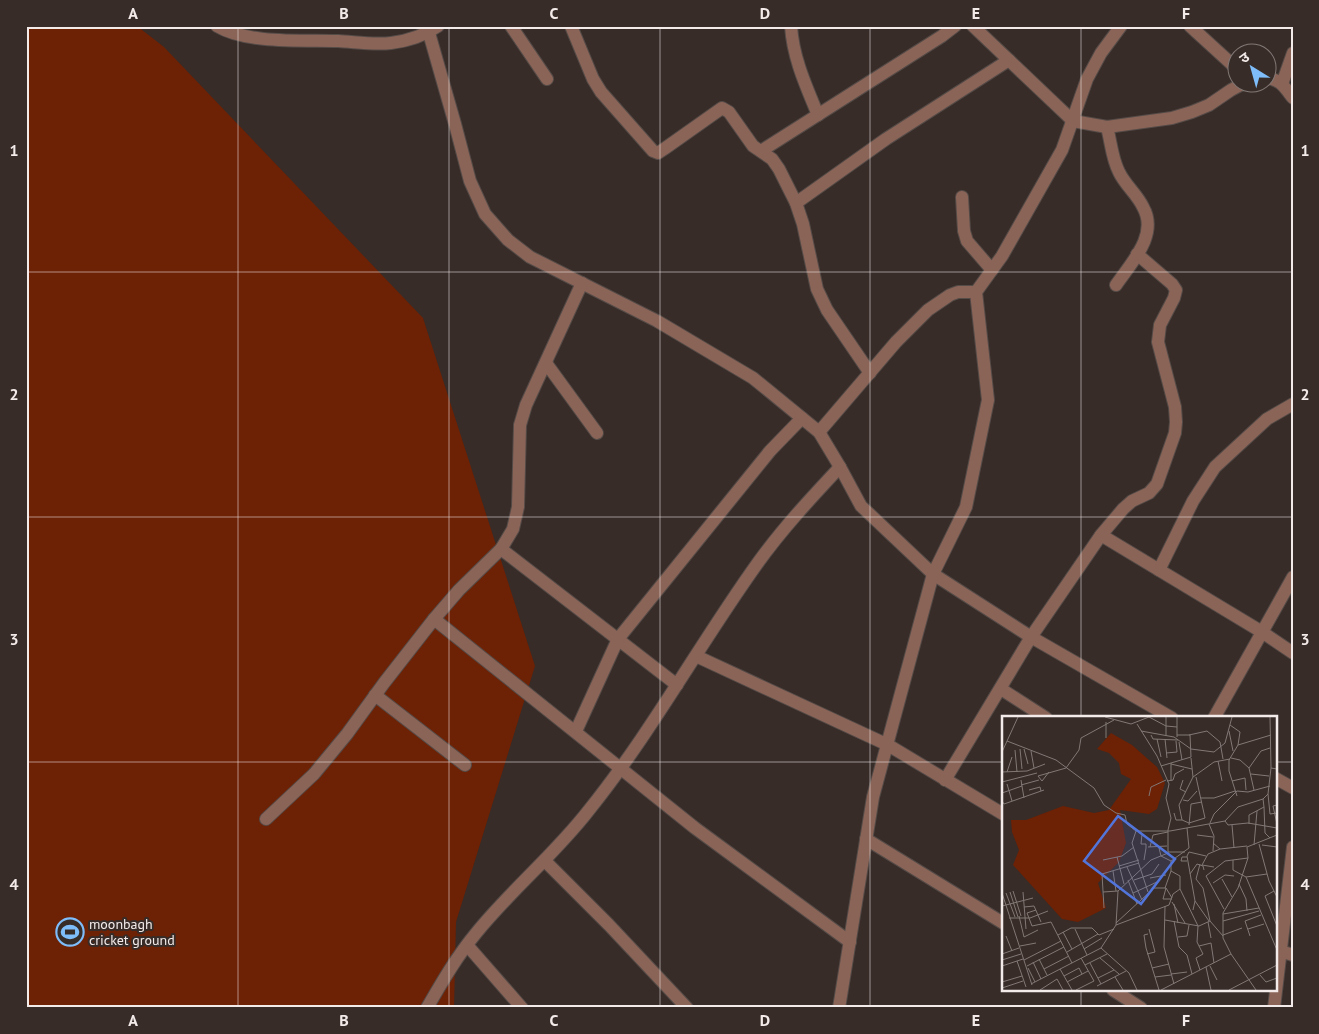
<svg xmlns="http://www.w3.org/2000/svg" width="1319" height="1034" viewBox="0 0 1319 1034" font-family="'PT Sans','Noto Sans Devanagari',sans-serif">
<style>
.green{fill:#6d2105}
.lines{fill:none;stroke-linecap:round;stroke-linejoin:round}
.minor-casing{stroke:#554b47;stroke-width:14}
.minor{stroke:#8b6458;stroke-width:12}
.grid{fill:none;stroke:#f3ebe9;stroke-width:1;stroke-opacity:0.55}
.labels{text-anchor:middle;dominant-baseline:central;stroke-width:4;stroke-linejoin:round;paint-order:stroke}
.poi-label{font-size:14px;fill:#f3ebe9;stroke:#372c28;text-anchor:start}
.inset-road{fill:none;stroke:#827875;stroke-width:1}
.view{fill:#5275dc;fill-opacity:0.15;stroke:#5275dc;stroke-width:2.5}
.inset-edge{fill:none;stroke:#f3ebe9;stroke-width:2.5}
.neatline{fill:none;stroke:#f3ebe9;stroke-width:2}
.grid-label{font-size:16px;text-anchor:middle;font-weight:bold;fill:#f3ebe9}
</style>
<rect width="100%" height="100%" fill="#372c28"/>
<polygon class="green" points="26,26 137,26 164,47 423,318 535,666 456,922 454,1008 26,1008"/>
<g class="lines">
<g class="minor-casing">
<g id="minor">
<path d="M 217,26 C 247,44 303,40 338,41 C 356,42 373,45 391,43 C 407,41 425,35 438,26"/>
<polyline points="511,26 547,79"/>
<polyline points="571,26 593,79 601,92 653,151 658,153 664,149 722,108 729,112 753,146 772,159 779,169 796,203 803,224 817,289 827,310 870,373"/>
<path d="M 791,26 C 793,58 806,86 818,115"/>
<polyline points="973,26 1073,121 1107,127 1172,118 1192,112 1209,105 1231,90 1246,82"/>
<polyline points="1190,26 1236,68"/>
<polyline points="429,33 455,124 470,181 485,214 508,240 530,257 657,321 753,378 819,432 840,467 861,506 933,574 1031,637 1172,718"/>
<path d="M 1266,78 C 1281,79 1285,88 1293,98"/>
<polyline points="1282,84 1293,53"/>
<path d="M 1107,127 C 1111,142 1112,159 1119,172 C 1125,185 1137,194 1143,207 C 1159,235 1131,263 1116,285"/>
<polyline points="761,151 942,36 955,26"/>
<polyline points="962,197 964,231 967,241 992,270"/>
<polyline points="796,203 886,139 1009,60"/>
<polyline points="546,363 597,433"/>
<polyline points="819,432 896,342 928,310 950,295 958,292 976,292"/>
<polyline points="1101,535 1262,632 1293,653"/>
<polyline points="501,549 677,685"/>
<polyline points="1159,570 1193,501 1215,467 1267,419 1293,404"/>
<polyline points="434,619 695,828 850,942"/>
<polyline points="696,656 888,745 1003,814"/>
<polyline points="1001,689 1046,718"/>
<polyline points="375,695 465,765"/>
<polyline points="1214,718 1293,577"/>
<polyline points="576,731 618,639 770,451 802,418"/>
<polyline points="1275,778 1293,788"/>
<polyline points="945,780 1031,637 1101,535 1123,509 1132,501 1149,493 1157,484 1175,433 1176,422 1175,407 1158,342 1160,325 1174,298 1176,290 1172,284 1137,254"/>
<polyline points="266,819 314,774 347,734 384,683 434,619 459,590 501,549 513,529 518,507 520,425 526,405 582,283"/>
<polyline points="866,839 1003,923"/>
<polyline points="545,861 609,925 687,1008"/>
<polyline points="467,945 522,1008"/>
<polyline points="1280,951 1293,955"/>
<polyline points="1113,990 1141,1008"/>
<path d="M 427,1008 C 442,982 457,956 477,932 C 512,889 555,854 589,810 C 651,733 699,645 757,564 C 782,529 811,498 840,467"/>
<polyline points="839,1008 873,797 933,574 966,507 988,400 976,292 1002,256 1062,150 1087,79 1101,53 1121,26"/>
<polyline points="1274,1008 1293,847"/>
</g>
</g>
<use href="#minor" class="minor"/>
</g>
<path class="grid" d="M 238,26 L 238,1008M 449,26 L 449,1008M 660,26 L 660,1008M 870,26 L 870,1008M 1081,26 L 1081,718M 26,272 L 1293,272M 26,517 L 1293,517M 26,762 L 1003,762M 1275,762 L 1293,762M 1081,990 L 1081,1008"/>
<defs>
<g id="stadium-ring" transform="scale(1.4375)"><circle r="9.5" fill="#372c28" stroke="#7ebdf9" stroke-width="1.5"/><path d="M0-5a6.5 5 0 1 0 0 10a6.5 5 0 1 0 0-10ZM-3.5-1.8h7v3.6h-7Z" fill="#7ebdf9"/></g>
</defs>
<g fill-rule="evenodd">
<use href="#stadium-ring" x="70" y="932"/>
</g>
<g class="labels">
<g class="poi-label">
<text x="89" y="924">moonbagh<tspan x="89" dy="16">cricket ground</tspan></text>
</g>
</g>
<g transform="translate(1002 716)">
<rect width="275" height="275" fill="#372c28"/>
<path d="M 109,17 L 130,29 L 155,51 L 163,67 L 155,93 L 147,98 L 118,94 L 124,127 L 117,146 L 96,167 L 104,192 L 76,206 L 60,203 L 11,149 L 17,134 L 10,116 L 9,104 L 24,104 L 61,90 L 92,97 L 107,94 L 129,63 L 119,58 L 117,47 L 107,37 L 95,33 Z" fill="#6d2105"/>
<path class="inset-road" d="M 103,1 L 129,8 L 147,1M 147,1 L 164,10 L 175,11M 164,1 L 164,20M 175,1 L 175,21M 268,1 L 269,52 L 275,53M 135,8 L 155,40 L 167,68 L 164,82 L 169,102 L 166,114M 228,9 L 238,16 L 236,29M 139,15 L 172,21 L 189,33 L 212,36 L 223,27 L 230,1M 227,15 L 231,35M 149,19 L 151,23 L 176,24M 187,19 L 205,15 L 218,26 L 221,43M 104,22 L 104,6M 155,23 L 159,41M 163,23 L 165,42M 5,25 L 54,44 L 92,72 L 102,89 L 114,97 L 123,99 L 125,108 L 134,115 L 168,115 L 223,105 L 226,109 L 246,107 L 275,112M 177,26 L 180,44M 18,33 L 20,53M 22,33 L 26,48M 13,34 L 15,56M 29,35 L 32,52M 0,36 L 16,1M 164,37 L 175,36 L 174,25M 189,42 L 191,61M 229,42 L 238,44 L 247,52 L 252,74M 216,45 L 220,65M 169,48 L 190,53M 159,50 L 189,41 L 188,19 L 175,19M 64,52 L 77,34 L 79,22 L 112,4M 247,52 L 259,35 L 268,32M 0,56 L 25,55 L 43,48M 5,56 L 10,41M 249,58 L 267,60M 36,60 L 64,52M 36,60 L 40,65 L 47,56M 19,64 L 22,82M 181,64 L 178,73 L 184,76M 165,65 L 171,64 L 173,58 L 182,53M 169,65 L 169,47M 230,65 L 243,62 L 244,74M 0,66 L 35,57M 5,68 L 10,85M 19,69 L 37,64M 27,74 L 38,71 L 39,75M 0,77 L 20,70M 266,78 L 268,98 L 275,97M 147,80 L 149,71 L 164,64M 235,80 L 227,55 L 227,44 L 236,29 L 269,19M 199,82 L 212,82 L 233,75M 181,84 L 186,85 L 195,75M 0,85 L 2,88 L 42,74M 275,89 L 271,90 L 275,108M 262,91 L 263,117 L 268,122M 172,97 L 174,104 L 180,104 L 177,89 L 191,61 L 212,46 L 228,43M 180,104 L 187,107 L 203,102 L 194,61M 223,105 L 236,91 L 261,83M 208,107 L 212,98 L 235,75 L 246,76 L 268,70M 207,108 L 212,120 L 211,135M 247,108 L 247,99 L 262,91 L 261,83 L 266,78 L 269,52M 187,109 L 189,88 L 200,86M 230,109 L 232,132M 166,114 L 166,137M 134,115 L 130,127 L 146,176M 140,118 L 139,128 L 144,128 L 144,132 L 142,144M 195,119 L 211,121M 211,127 L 218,133 L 245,130M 257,128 L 267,165 L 275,181M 252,129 L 255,95M 260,129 L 275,131M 146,131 L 165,130M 148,131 L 151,119 L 166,116M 166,136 L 183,136M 115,141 L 122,168M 185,141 L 180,141 L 179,145 L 185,145M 101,144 L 120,140 L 132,131M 231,144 L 231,154 L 244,161 L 265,158M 169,145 L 187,132 L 185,112M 117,150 L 137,144M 125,151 L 140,184M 212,151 L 200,149 L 206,138 L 218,133M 111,155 L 114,175M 188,158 L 195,148 L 201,150 L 202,154M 244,161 L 275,234M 148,162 L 164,159M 194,163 L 201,172 L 208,205M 194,163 L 198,148M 220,163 L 230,181M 126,164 L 135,188M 132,164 L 150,158 L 157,148M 211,167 L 223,159 L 232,160M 237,168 L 244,183 L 245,195M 163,172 L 169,155M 164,172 L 161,183 L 170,183M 178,173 L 196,210 L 195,226 L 201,238 L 194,242 L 198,254M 11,175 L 19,200M 272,175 L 263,180 L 275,210M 8,176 L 16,201M 21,176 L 24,213M 101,176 L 116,175M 0,177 L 30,269M 4,177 L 13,201M 131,177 L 155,166M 193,185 L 185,140 L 187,136 L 204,140M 170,186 L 183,207M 172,188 L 176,207M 0,190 L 31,182M 163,190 L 162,231 L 172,268M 22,191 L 32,190 L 39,206M 102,192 L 100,158 L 137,147M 222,193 L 204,160 L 223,145 L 246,142M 191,194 L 193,185 L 207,205M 221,198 L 257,192M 17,200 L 22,221 L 36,214M 7,202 L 28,202 L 46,195M 163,204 L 197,210 L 208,205 L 221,220M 172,205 L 177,231 L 185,239 L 190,258M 221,205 L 257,195M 206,206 L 209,222M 114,207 L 152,172 L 164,172 L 170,182M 114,209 L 167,189 L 171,178 L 178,173 L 178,160 L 169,155 L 169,145 L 159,140 L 157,132M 30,210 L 49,206 L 70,247M 30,210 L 25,197 L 34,194M 73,213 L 85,239M 246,213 L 262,208M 61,216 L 70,233M 146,218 L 142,219 L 144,232 L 157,274M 56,219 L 69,212 L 90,212 L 97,219 L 112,213M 221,219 L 240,212M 4,220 L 10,235M 248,220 L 243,205 L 259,199M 176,221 L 185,220 L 187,209M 18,230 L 34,227M 197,230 L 209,227 L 212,247M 99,232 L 127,257 L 135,274M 82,233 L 100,222M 65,236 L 96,218M 0,238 L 17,232M 145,238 L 153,236 L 147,213M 229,238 L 221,222 L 221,197 L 236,172 L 246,142 L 245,131 L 275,119M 98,242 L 117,258M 37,243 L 45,259M 0,244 L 19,238M 22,244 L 59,225M 15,245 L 24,271M 31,246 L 39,263M 88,247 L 99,268M 83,249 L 105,238M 0,250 L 21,243M 25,250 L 62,231M 208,250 L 215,264M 204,251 L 209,274M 26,252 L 33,266M 150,252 L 167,248M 42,253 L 67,240M 58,253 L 70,274M 169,258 L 185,256M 258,259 L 264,266 L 275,262M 62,260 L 77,252 L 80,258M 113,261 L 121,274M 153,261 L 169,259M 96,262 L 112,254M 0,266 L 20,260M 65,266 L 86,255M 29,268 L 99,232 L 114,209 L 116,175 L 149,144 L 166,137M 95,270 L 124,255M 0,272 L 21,265M 38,274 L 55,263 L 61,274M 74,274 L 92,265 L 79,242M 159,274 L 229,238 L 254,274M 227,274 L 275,249"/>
<path class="view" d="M 116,100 L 173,143 L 139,188 L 82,145 Z"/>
<rect width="275" height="275" class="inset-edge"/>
</g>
<rect width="1319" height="1034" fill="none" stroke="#372c28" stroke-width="55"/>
<g transform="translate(1252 68) rotate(323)"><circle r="24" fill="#372c28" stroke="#827875"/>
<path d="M0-4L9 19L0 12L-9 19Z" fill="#7ebdf9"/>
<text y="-8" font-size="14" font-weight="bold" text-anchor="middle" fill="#f3ebe9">उ</text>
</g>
<rect x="28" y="28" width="1264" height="978" class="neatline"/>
<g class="grid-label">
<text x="133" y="19">A</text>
<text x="344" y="19">B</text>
<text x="554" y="19">C</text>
<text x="765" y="19">D</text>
<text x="976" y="19">E</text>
<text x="1186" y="19">F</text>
<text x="14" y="156">1</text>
<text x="1305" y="156">1</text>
<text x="14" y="400">2</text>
<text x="1305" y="400">2</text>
<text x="14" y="645">3</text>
<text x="1305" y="645">3</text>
<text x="14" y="890">4</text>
<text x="1305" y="890">4</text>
<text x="133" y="1026">A</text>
<text x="344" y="1026">B</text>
<text x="554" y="1026">C</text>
<text x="765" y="1026">D</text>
<text x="976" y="1026">E</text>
<text x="1186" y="1026">F</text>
</g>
</svg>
